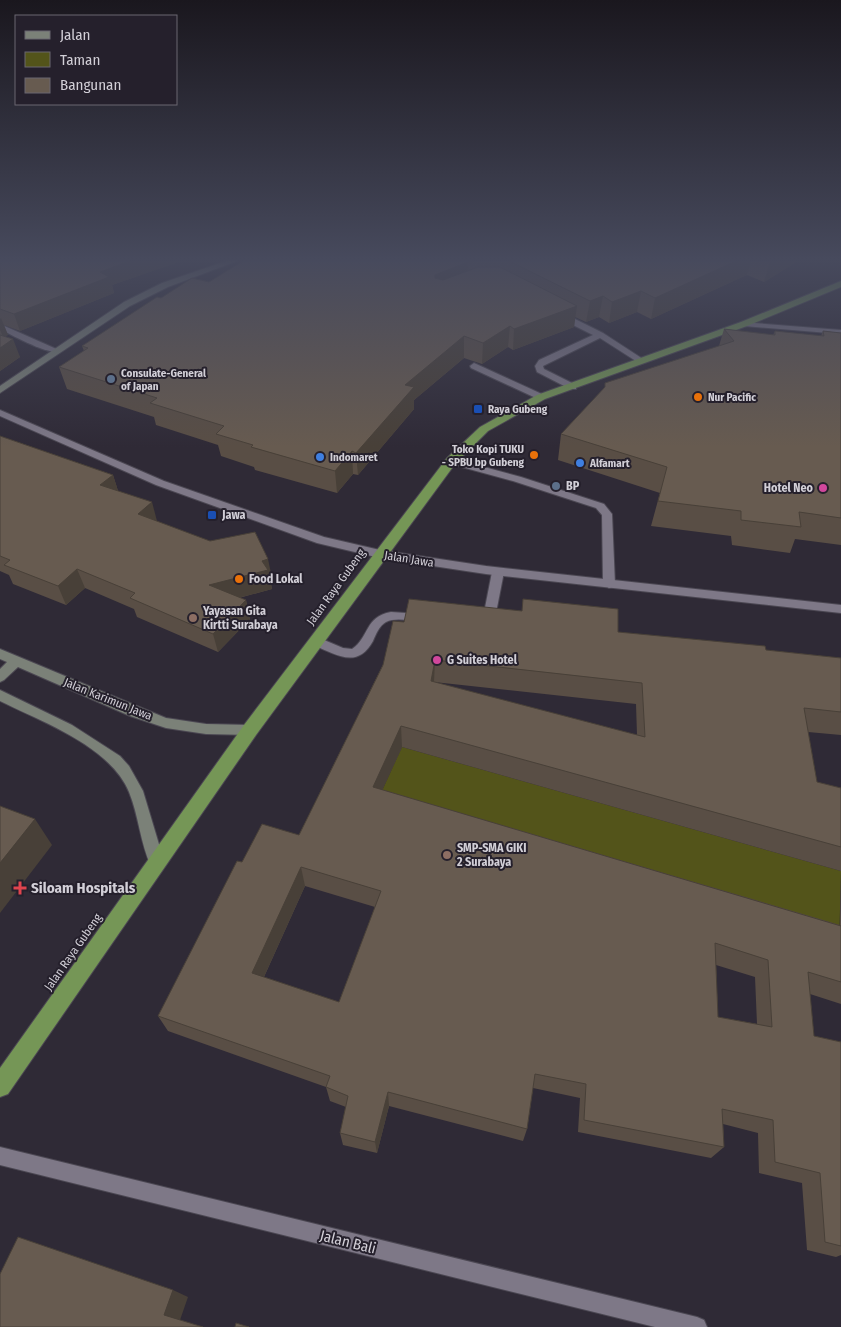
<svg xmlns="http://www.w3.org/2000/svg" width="841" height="1327" viewBox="0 0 841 1327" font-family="'Fira Sans Condensed',sans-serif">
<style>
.green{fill:#53541a}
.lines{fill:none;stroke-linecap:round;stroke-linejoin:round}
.lane-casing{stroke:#4b4752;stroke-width:2}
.street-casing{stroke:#4b4752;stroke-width:2}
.secondary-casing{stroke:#4b4752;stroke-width:2}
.highway-casing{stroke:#4b4752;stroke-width:2}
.lane{fill:#7e7887;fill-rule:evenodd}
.street{fill:#7e7887;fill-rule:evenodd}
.secondary{fill:#7b8178;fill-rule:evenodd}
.highway{fill:#759656;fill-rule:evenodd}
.wall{fill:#594e45;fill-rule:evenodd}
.shaded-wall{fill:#484038}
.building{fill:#675b50;stroke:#484038;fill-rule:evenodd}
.service-dot{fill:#5c6f8a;stroke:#25202c;stroke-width:2}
.food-dot{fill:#e8710a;stroke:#25202c;stroke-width:2}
.transit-dot{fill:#1a4fb4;stroke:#25202c;stroke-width:2}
.shop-dot{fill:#3f7fe0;stroke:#25202c;stroke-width:2}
.hotel-dot{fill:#d1479c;stroke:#25202c;stroke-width:2}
.education-dot{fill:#8d6e63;stroke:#25202c;stroke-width:2}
.health-dot{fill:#e0444e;stroke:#25202c;stroke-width:2}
.labels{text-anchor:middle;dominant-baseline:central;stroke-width:4;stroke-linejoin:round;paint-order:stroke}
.far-poi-label{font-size:11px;font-weight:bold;fill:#d2cfd7;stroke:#25202c;text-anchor:start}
.poi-label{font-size:12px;font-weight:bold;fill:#d2cfd7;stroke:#25202c;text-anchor:start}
.street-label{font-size:12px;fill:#d2cfd7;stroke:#25202c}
.near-poi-label{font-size:15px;font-weight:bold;fill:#d2cfd7;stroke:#25202c;text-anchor:start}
.near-street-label{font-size:15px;fill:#d2cfd7;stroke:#25202c}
</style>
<rect width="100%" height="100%" fill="#2f2a36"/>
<polygon class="green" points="402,747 841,871 839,948 374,808"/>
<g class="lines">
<g class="lane-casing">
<g id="lane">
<polygon points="557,313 563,313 603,333 646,361 639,363 600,338 543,366 544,369 576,385 576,389 570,389 537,372 535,366 539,360 593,335 557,317"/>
<path d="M 0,324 L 61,351 C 52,357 11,335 0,329 Z"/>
<polygon points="474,363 544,395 546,397 538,399 471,368 470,366"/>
<polygon points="451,458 521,477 604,504 612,514 615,584 613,587 609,588 603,584 602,515 596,508 513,481 447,463 447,459"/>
<polygon points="498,568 504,572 494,623 488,627 482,623 492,572"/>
<path d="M 391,612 L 421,614 L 427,618 L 421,622 C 411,621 396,617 386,622 C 379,626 376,634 373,641 C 357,670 336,654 313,645 L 311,642 L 317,637 L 343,648 L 352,649 C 370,637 364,617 391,612 Z"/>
</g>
</g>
<g class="street-casing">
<g id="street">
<polygon points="741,322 841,330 841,334 744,326 740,324"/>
<polygon points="0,410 164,481 324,537 380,550 486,566 841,605 841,613 486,574 380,558 317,543 156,485 0,416"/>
<polygon points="0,1147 697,1317 704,1320 707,1327 655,1327 0,1165"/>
</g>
</g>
<g class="secondary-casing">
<g id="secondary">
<polygon points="226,261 237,261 168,287 130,306 0,393 0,386 124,302 162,283"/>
<polygon points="0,649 166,718 206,724 250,725 255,726 257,730 255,734 250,735 206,734 166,728 130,716 18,667 4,680 0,682 0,669 7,662 0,659"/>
<path d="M 0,690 L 72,725 L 120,756 L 129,766 L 143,791 L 164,861 L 161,866 L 156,868 L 151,866 C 140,843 139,816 129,792 C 110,746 42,722 0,701 Z"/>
</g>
</g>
<g class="highway-casing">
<polygon id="highway" points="841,281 841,287 747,326 545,399 488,431 455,464 256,735 8,1094 0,1097 0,1068 244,725 447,458 480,427 537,395 741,322"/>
</g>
<use href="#lane" class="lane"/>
<use href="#street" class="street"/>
<use href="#secondary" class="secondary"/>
<use href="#highway" class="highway"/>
</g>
<g class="wall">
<polygon points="0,261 181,261 112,285 114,293 20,331 4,325 8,335 5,336 20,357 0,371"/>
<polygon points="243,261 798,261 764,282 747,275 740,278 651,319 637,312 609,323 599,317 586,322 575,317 574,327 513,350 508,347 482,364 464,358 414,400 414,409 358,475 353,474 337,493 255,470 254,467 221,456 218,445 156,425 154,417 67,389 59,367 84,351 82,346 161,298 209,282"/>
<polygon points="724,329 773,335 775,331 821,336 823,331 840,333 841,332 841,545 795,539 790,553 732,545 731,536 651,526 660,493 558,460 561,434 719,346"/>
<polygon points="0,436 113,475 118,491 157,522 272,578 270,579 272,589 239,598 246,600 250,619 218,652 137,617 134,609 85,588 66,605 13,584 9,575 0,571"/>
<path d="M 404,622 L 618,632 L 766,650 L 841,658 L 841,735 L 808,732 L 817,782 L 841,788 L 841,871 L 402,747 L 382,790 L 840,925 L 841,881 L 841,1004 L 810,994 L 814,1036 L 841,1042 L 841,1255 L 836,1257 L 807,1250 L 802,1183 L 759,1173 L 758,1133 L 723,1124 L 724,1147 L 711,1158 L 578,1132 L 580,1098 L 533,1088 L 527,1129 L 523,1141 L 389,1106 L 377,1153 L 343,1145 L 340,1133 L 346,1107 L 330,1101 L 326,1087 L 168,1031 L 158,1016 L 242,862 L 299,835 ZM 434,682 L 636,704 L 637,735 ZM 305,886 L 375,907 L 339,1002 L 264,977 ZM 716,965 L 755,977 L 757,1024 L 718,1017 Z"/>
</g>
<g class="shaded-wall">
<polygon points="130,261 181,261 112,285 114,293 20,331 14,314 100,272"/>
<polygon points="736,261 751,261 747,275 740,278 651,319 655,298"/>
<polygon points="770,261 798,261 764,282"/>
<polygon points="468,262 467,282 434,295 435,275"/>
<polygon points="641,291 637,312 609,323 612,302"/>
<polygon points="603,296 599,317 586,322 590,301"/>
<polygon points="577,306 574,327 513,350 514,329"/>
<polygon points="1,318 8,335 3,337 0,330 0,319"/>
<polygon points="510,326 508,347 482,364 483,343"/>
<polygon points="464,336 464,358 414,400 414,409 358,475 356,453 405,385"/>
<polygon points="13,339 20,357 0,371 0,348"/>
<polygon points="352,451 353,474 337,493 335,471"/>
<polygon points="113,475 119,494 100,485"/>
<polygon points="152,502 157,521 138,514"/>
<polygon points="268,559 272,578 270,579 272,589 214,604 209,585 262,561"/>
<polygon points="77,569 85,588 66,605 58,586"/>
<polygon points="246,600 250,619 218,652 213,634"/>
<polygon points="435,660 434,682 431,681"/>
<polygon points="401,726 402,747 374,808 373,787"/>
<polygon points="35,819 52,845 0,913 0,863"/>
<polygon points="301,867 305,886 258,990 252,973"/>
<polygon points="388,1092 389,1106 377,1153 375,1142"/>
<polygon points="173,1290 188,1297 180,1320 164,1315"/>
</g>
<g class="building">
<polygon points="0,261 130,261 100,272 109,277 14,314 0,309"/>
<polygon points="243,261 474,261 468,262 435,275 435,278 443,280 478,267 500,267 577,306 514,329 510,326 483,343 464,336 405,385 414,387 356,453 352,451 335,471 251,447 253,445 216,434 224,426 150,403 157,398 59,367 88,348 82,346 157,297 161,298 192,278 209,282"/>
<polygon points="509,261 736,261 655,298 641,291 612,302 603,296 590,301"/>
<polygon points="724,329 775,335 775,331 824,336 823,331 841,333 841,518 799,512 801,527 741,520 741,511 658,501 667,467 561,434 605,387 605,383 734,341"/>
<polygon points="0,335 13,339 0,348"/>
<polygon points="0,436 113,475 100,485 152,502 138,514 210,541 255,532 268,559 262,561 268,570 209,585 246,600 213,634 130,598 135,593 77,569 58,586 4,565 10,560 0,556"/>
<path d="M 409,599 L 522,611 L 523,599 L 618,609 L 618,632 L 765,646 L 766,650 L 841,658 L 841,712 L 804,708 L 817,782 L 841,788 L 841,847 L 401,726 L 373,787 L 841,926 L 841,982 L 808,972 L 814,1036 L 841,1042 L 841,1246 L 825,1242 L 820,1173 L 775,1162 L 773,1120 L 722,1109 L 724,1147 L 584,1120 L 586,1084 L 535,1074 L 527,1129 L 388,1092 L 375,1142 L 340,1133 L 348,1096 L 326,1087 L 330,1076 L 158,1016 L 237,861 L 242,862 L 262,824 L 299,835 L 383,665 L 393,621 L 404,622 ZM 435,660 L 642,683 L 645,737 L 431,681 ZM 301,867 L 381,891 L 339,1002 L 252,973 ZM 715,943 L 768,960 L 772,1027 L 718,1017 Z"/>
<polygon points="0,806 35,819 0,863"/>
<polygon points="18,1237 173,1290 164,1315 203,1327 0,1327 0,1274"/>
<polygon points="236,1323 249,1327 235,1327"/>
</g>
<linearGradient id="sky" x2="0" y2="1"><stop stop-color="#1a171e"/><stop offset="0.58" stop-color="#474a5d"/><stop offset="1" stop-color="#474a5d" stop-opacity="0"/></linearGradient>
<rect width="841" height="447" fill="url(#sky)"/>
<g class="service-dot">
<circle cx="111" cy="379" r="5"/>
<circle cx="556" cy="486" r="5"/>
</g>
<g class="food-dot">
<circle cx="698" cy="397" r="5"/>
<circle cx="534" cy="455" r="5"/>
<circle cx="239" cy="579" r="5"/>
</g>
<g class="transit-dot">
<rect x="473" y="404" width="10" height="10" rx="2.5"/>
<rect x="207" y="510" width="10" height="10" rx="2.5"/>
</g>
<g class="shop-dot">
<circle cx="320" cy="457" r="5"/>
<circle cx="580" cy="463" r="5"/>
</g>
<g class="hotel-dot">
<circle cx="823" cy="488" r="5"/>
<circle cx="437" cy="660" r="5"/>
</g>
<g class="education-dot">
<circle cx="193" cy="618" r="5"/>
<circle cx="447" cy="855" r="5"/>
</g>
<path class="health-dot" d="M17.5 880.5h5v5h5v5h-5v5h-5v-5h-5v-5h5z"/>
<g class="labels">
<g class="far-poi-label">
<text x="121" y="373">Consulate-General<tspan x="121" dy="13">of Japan</tspan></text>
<text x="708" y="397">Nur Pacific</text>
<text x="488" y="409">Raya Gubeng</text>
<text x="524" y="449" text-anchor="end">Toko Kopi TUKU<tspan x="524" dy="13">- SPBU bp Gubeng</tspan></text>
<text x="330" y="457">Indomaret</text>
<text x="590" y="463">Alfamart</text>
</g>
<g class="poi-label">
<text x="566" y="486">BP</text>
<text x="813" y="488" text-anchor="end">Hotel Neo</text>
<text x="222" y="515">Jawa</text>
<text x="249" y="579">Food Lokal</text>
<text x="203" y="611">Yayasan Gita<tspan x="203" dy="14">Kirtti Surabaya</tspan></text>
<text x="447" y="660">G Suites Hotel</text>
<text x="457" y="848">SMP-SMA GIKI<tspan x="457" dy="14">2 Surabaya</tspan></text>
</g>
<g class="street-label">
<text transform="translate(409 559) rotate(9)">Jalan Jawa</text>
<text transform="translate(336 587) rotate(-54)">Jalan Raya Gubeng</text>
<text transform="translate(108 699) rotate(22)">Jalan Karimun Jawa</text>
<text transform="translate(73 952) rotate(-55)">Jalan Raya Gubeng</text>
</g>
<g class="near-poi-label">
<text x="31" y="888">Siloam Hospitals</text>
</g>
<g class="near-street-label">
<text transform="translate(348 1242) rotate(14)">Jalan Bali</text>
</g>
</g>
<rect x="15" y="15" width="162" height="90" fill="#25202c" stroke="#6a6670"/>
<rect x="25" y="31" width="25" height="8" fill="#7b8178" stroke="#6a6670"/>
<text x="60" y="40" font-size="15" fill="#d2cfd7">Jalan</text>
<rect x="25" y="52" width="25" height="15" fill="#53541a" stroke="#6a6670"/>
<text x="60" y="65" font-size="15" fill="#d2cfd7">Taman</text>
<rect x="25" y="78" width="25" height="15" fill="#675b50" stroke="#6a6670"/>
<text x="60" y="90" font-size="15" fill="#d2cfd7">Bangunan</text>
</svg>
